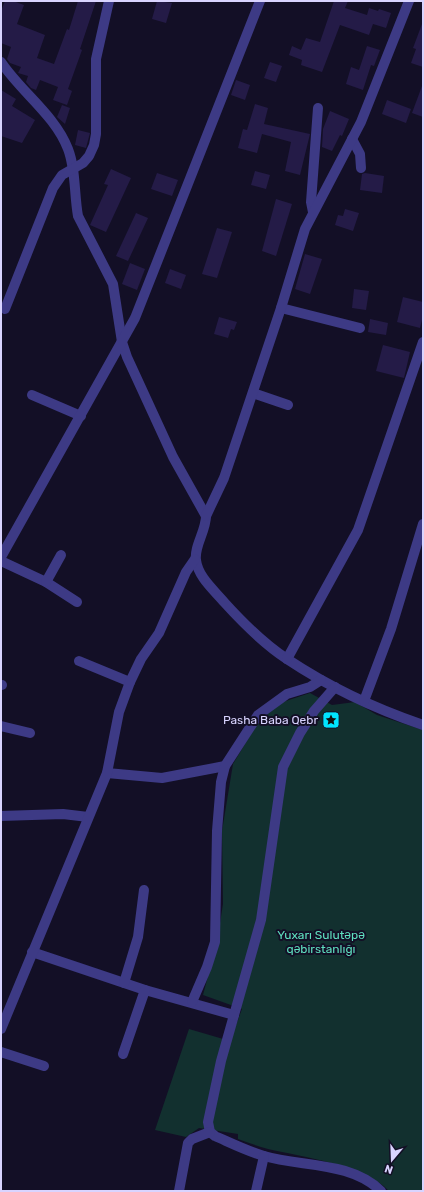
<svg xmlns="http://www.w3.org/2000/svg" width="424" height="1192" viewBox="0 0 424 1192" font-family="Rubik,sans-serif">
<style>
.green{fill:#12302f}
.building{fill:#241b47}
.lines{fill:none;stroke-linecap:round;stroke-linejoin:round}
.street{stroke:#3d3a85;stroke-width:10}
.labels{text-anchor:middle;dominant-baseline:central;stroke-width:4;stroke-linejoin:round;paint-order:stroke}
.poi-label{font-size:12px;fill:#d9d4ff;stroke:#130f26;text-anchor:end}
.park-label{font-size:12px;fill:#5fe0c0;stroke:#130f26}
</style>
<rect width="100%" height="100%" fill="#130f26"/>
<path class="green" d="M 310,693 L 332,705 L 355,702 L 377,715 L 423,730 L 423,1191 L 389,1191 C 365,1165 302,1157 268,1149 C 258,1146 248,1143 238,1139 L 238,1134 L 199,1128 L 186,1137 L 155,1130 L 189,1029 L 230,1041 L 242,1009 L 203,995 L 217,942 L 223,904 L 222,831 L 233,764 L 260,719 L 283,702 Z"/>
<g class="building">
<polygon points="5,1 13,1 24,5 17,24 45,35 37,58 54,64 67,29 69,30 78,1 96,1 80,49 82,50 68,89 72,91 67,105 53,100 58,87 40,80 36,90 31,88 26,82 28,76 18,73 21,67 10,63 7,59 11,47 1,43 1,11"/>
<polygon points="157,1 172,3 166,23 152,19"/>
<polygon points="334,1 348,1 345,8 367,15 369,8 378,11 379,9 391,13 386,28 373,24 369,35 340,25 322,72 301,65 302,60 289,55 292,46 301,50 306,38 320,42"/>
<polygon points="422,24 423,24 423,67 411,63 416,49 413,48"/>
<polygon points="367,46 380,50 374,66 371,65 363,90 346,84 351,67 359,70"/>
<polygon points="270,62 282,66 276,82 264,78"/>
<polygon points="236,80 250,85 245,100 231,95"/>
<polygon points="422,86 423,87 423,117 412,113"/>
<polygon points="1,90 16,99 12,106 35,120 22,143 1,136"/>
<polygon points="387,100 411,109 406,123 382,114"/>
<polygon points="255,104 268,108 264,124 310,134 300,175 285,171 291,142 262,134 257,153 238,148 243,129 247,130"/>
<polygon points="62,105 70,108 65,124 57,117"/>
<polygon points="330,111 349,119 342,136 340,135 332,151 322,147 323,129"/>
<polygon points="78,130 90,133 86,148 75,145"/>
<polygon points="111,169 131,178 106,232 90,225 108,185 104,184"/>
<polygon points="255,171 270,175 266,189 251,185"/>
<polygon points="157,173 178,180 172,196 151,189"/>
<polygon points="365,173 384,176 382,193 360,190 362,174"/>
<polygon points="276,199 292,204 276,256 262,251"/>
<polygon points="345,209 359,213 353,231 335,225 338,215 343,216"/>
<polygon points="136,213 148,218 128,261 116,256"/>
<polygon points="217,228 232,232 217,278 202,274"/>
<polygon points="305,254 322,259 310,294 295,289"/>
<polygon points="130,263 145,269 137,290 122,284"/>
<polygon points="170,269 186,275 181,289 165,283"/>
<polygon points="354,289 369,291 366,310 352,308"/>
<polygon points="403,297 423,302 423,316 420,328 397,322"/>
<polygon points="219,317 237,322 234,330 231,329 228,338 214,334"/>
<polygon points="370,319 388,323 386,335 368,332"/>
<polygon points="383,345 410,352 404,378 376,371"/>
</g>
<g class="lines">
<g class="street">
<path d="M 1,62 C 21,92 55,115 68,149 C 76,170 74,194 78,216 L 113,284 L 122,342 L 127,357 L 173,457 L 206,516 C 206,531 194,546 196,560 C 198,577 214,590 224,602 C 243,623 264,644 287,659 C 329,687 376,709 423,725"/>
<polyline points="352,139 360,154 361,168"/>
<polyline points="313,212 311,202 318,108"/>
<polyline points="281,308 360,328"/>
<polyline points="5,309 53,188 62,175 83,163 89,156 94,145 96,134 96,59 109,1"/>
<polyline points="253,393 288,405"/>
<polyline points="32,395 81,416"/>
<polyline points="206,516 224,478 281,308 305,229 361,122 409,1"/>
<polyline points="1,557 135,318 260,1"/>
<polyline points="1,561 46,582 77,602"/>
<polyline points="46,582 61,555"/>
<polyline points="287,659 358,530 423,342"/>
<polyline points="79,661 130,682"/>
<polyline points="1,685 2,685"/>
<path d="M 335,687 L 314,711 L 300,733 L 283,767 L 261,920 L 221,1061 L 208,1122 L 210,1132 L 215,1136 C 231,1143 247,1151 264,1156 C 301,1167 350,1161 381,1191"/>
<polyline points="364,701 391,629 423,524"/>
<polyline points="1,726 30,733"/>
<polyline points="107,773 162,778 225,766"/>
<polyline points="1,816 63,814 88,817"/>
<polyline points="32,952 145,990 234,1015"/>
<polyline points="124,983 138,937 144,890"/>
<polyline points="192,1002 207,967 215,942 217,831 221,782 225,766 258,715 287,694 310,687 321,680"/>
<polyline points="1,1029 107,773 119,712 130,682 141,659 159,633 186,572 195,559"/>
<polyline points="1,1052 44,1066"/>
<polyline points="123,1054 145,990"/>
<polyline points="179,1191 188,1143 192,1139 210,1132"/>
<polyline points="256,1191 264,1156"/>
</g>
</g>
<defs>
<g id="sight-square" transform="scale(0.9)"><rect x="-9" y="-9" width="18" height="18" rx="4" fill="#00e5ff" stroke="#130f26"/><path d="M0-6L1.8-2.2L6-1.7L2.9 1.2L3.7 5.4L0 3.3L-3.7 5.4L-2.9 1.2L-6-1.7L-1.8-2.2Z" fill="#111"/></g>
</defs>
<g fill-rule="evenodd">
<use href="#sight-square" x="331" y="720"/>
</g>
<g class="labels">
<g class="poi-label">
<text x="318" y="720">Pasha Baba Qebr</text>
</g>
<g class="park-label">
<text x="321" y="935">Yuxarı Sulutəpə<tspan x="321" dy="14">qəbirstanlığı</tspan></text>
</g>
</g>
<rect width="424" height="1192" fill="none" stroke="#d9d4ff" stroke-width="4"/>
<g transform="translate(392 1160) rotate(199)" stroke="#130f26" stroke-width="3" paint-order="stroke">
<path d="M0-3L7 15L0 10L-7 15Z" fill="#d9d4ff"/>
<text y="-6" font-size="11" font-weight="bold" text-anchor="middle" fill="#d9d4ff">N</text>
</g>
</svg>
